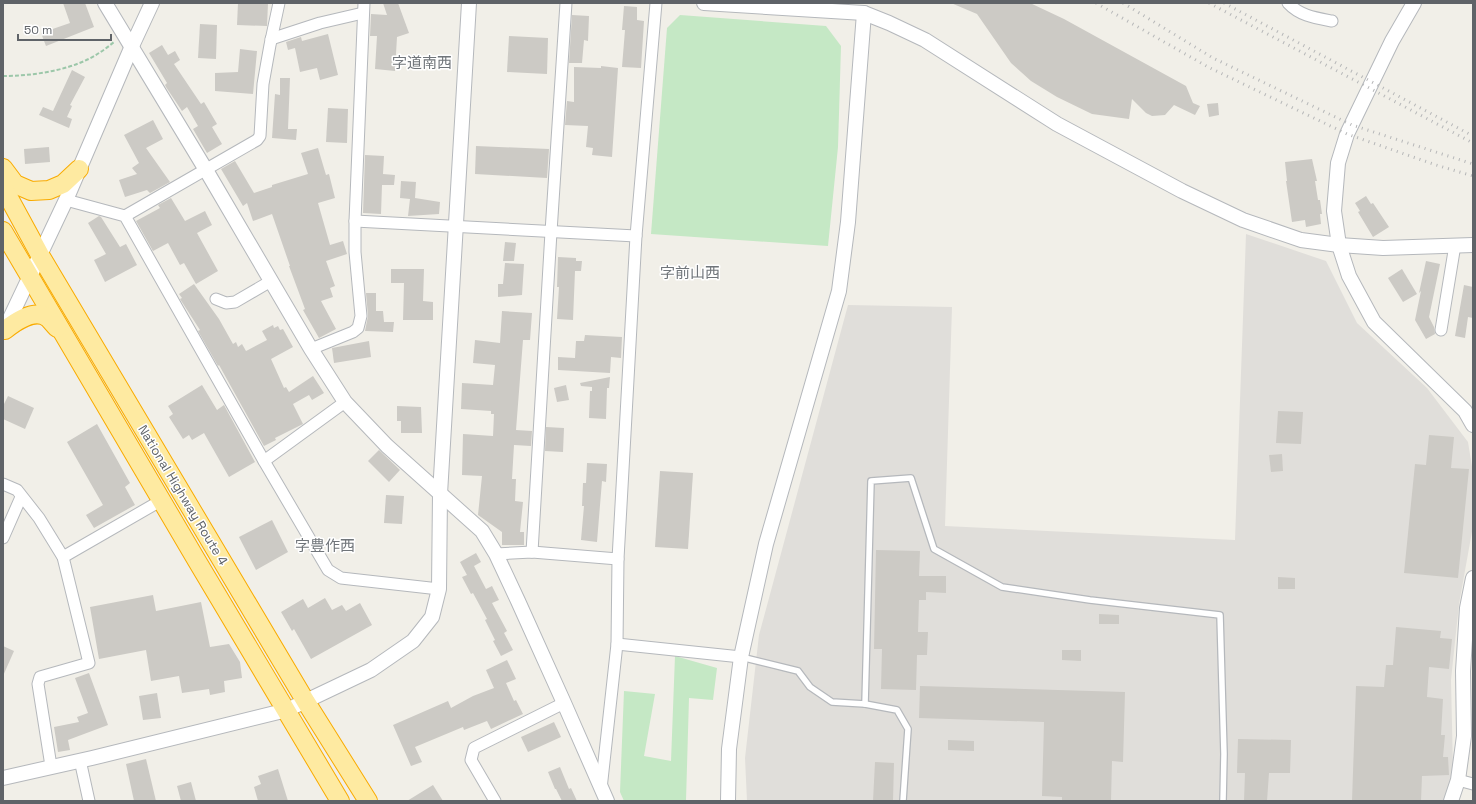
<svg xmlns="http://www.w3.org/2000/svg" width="1476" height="804" viewBox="0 0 1476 804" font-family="'Space Grotesk','Noto Sans JP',sans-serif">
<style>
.industrial{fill:#e0deda}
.green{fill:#c5e8c5}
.building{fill:#cccac5}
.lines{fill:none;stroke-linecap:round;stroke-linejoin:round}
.service-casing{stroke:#b5b8bc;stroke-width:8}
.minor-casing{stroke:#b5b8bc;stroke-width:13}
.tertiary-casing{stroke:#b5b8bc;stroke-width:16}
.trunk-casing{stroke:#f9ab00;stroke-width:20}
.path{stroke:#9cc7a9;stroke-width:2;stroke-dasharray:4 2;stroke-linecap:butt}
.service{stroke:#fff;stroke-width:5.5}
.minor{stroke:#fff;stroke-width:11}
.tertiary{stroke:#fff;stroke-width:14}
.trunk{stroke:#feeaa1;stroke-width:18}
.rail{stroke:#b6b7b8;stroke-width:3;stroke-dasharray:1 5;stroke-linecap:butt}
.labels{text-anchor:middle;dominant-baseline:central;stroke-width:3;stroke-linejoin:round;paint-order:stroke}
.street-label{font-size:13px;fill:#5f6368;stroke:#fff}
.quarter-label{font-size:15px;fill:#70757a;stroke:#fff}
</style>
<rect width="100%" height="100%" fill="#f1efe8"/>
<polygon class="industrial" points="1246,234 1326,261 1357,323 1427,388 1468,442 1473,473 1473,526 1459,604 1451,680 1453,769 1444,801 747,801 745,758 759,635 848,305 952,307 945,526 1235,540"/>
<g class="green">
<polygon points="680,15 826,26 841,46 838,147 828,246 651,234 667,28"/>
<polygon points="675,656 717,668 713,700 689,698 686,801 624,801 620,792 624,691 655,694 644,756 671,761"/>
</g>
<g class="building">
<polygon points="63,3 85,3 94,27 46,46 41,33 70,23"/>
<polygon points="238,3 268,3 267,26 237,25"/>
<polygon points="383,3 398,3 409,33 397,37 395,71 375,69 377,36 370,36 371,14 387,15"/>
<polygon points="951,3 1030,3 1064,19 1186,86 1193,103 1200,106 1195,115 1174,105 1165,115 1152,116 1146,113 1132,99 1129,119 1092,114 1057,97 1031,81 1011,63 977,14"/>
<polygon points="624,6 637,7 637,20 644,21 641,68 622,67 625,30 622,30"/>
<polygon points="572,15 589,16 588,41 584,40 582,63 569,63"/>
<polygon points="200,24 217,25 216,59 198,58"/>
<polygon points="328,34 338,75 320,80 317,68 300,72 295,48 288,50 286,42 301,37 302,41"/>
<polygon points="509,36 548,38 547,74 507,72"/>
<polygon points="162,45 168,55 175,51 180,60 174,64 201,104 204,102 217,124 212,127 222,144 207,153 193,129 198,126 187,107 182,111 166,87 165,85 167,83 149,53"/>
<polygon points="240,49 257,51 253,94 215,91 215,73 238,72"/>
<polygon points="601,66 618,68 612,157 592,155 593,148 586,147 588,126 565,125 567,101 574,102 574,67 601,68"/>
<polygon points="72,70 85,77 70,105 72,106 67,117 72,119 69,128 39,115 43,107 53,111"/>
<polygon points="280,78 290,78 288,129 297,129 296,140 272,138 275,94 280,95"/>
<polygon points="1218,103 1219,115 1209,117 1207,104"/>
<polygon points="328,108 348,109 347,143 326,142"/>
<polygon points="153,120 163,139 146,148 170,182 150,193 147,190 125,197 119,180 137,174 132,168 139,163 124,135"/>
<polygon points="476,146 549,149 547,178 475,174"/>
<polygon points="49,147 50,162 25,164 24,149"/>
<polygon points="318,148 326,175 329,174 335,198 318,203 330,245 343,241 347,254 326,261 335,286 330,288 333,297 321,301 336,329 319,338 303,310 305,309 289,266 290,266 272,214 253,221 247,203 243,206 221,169 235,161 254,193 272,187 272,185 308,174 301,153"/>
<polygon points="365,155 384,156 383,174 395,175 394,185 382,185 381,214 363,213"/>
<polygon points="1312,159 1317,181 1315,181 1318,200 1320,200 1322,214 1320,214 1321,224 1306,227 1305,220 1292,222 1286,181 1287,181 1285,162"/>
<polygon points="401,181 416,182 415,198 440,202 439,214 408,216 410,199 400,198"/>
<polygon points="1366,196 1371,204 1373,203 1389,227 1373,237 1358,212 1360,211 1355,203"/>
<polygon points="171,198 185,221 205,211 212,225 197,233 218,271 196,284 184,263 180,265 168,243 153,251 136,221 160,208 158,205"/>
<polygon points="99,216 101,217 120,247 126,244 137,265 105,282 94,260 106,254 88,223"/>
<polygon points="505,242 516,243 514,261 503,261"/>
<polygon points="558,257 576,258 576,261 582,261 581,271 575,271 573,320 557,319 559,287 557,287"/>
<polygon points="1426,261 1440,264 1429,317 1434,327 1435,334 1426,339 1415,320 1421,291 1419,293"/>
<polygon points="505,263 524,264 522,295 498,297 498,284 503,284"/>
<polygon points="391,269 424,269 423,301 433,302 433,320 403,320 404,283 391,283"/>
<polygon points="1402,269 1417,294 1403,302 1388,278"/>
<polygon points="194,284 219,319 233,344 236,342 238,347 242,344 246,351 248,350 267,340 262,331 273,325 274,328 278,326 280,330 283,329 293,347 271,359 284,388 286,387 289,392 313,376 324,393 312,400 309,395 293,404 303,424 275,438 276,440 264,446 219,365 218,366 198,331 200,330 180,299 182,298 179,294"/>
<polygon points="1464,285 1473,287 1473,318 1468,317 1465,338 1455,336"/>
<polygon points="366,293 376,293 376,311 383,311 384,322 394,322 393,332 365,331 368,316"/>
<polygon points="502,311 532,313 530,340 523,340 516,430 532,431 531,446 514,445 512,479 516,479 515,501 523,502 520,532 524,532 524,545 502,545 502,532 478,515 482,476 462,475 463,434 493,436 494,414 491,414 491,411 461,409 462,383 493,385 495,365 473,363 475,340 500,343"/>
<polygon points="585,335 622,337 621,358 611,357 610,373 558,370 558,357 575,358 576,341 584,341"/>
<polygon points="369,341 371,357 334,363 332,348"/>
<polygon points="610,377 609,388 607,388 606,419 589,418 590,391 592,391 592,387 581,386 580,383"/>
<polygon points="202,385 217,410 224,405 255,462 229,477 204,433 192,440 189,435 183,439 169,417 173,414 168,406"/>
<polygon points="566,385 569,400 557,402 554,388"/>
<polygon points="8,396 34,408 25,429 3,419 3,406"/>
<polygon points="397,406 421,407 422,433 401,433 401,421 397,421"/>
<polygon points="1278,411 1303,412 1301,444 1276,443"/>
<polygon points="97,424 130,483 125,487 135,505 94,528 86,515 103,505 67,442"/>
<polygon points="546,427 564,428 563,452 545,451"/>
<polygon points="1429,435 1454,437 1451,468 1469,469 1458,578 1404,573 1415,464 1426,465"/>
<polygon points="379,450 400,470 389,482 368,461"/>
<polygon points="1282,454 1283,471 1271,472 1269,455"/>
<polygon points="587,463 607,464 606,482 602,481 597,542 581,540 584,506 582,506 583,483 586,483"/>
<polygon points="660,471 693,473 688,549 655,547"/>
<polygon points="386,495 404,496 402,524 384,523"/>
<polygon points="272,520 288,552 256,570 239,537"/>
<polygon points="876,550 920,551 919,576 946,576 946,593 926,592 926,600 919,600 918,632 928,632 927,655 917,655 916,690 881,689 882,649 874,649"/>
<polygon points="476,553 481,562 474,566 486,589 492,586 499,600 492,603 507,631 504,633 513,650 501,656 493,641 495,640 485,620 487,619 473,593 471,594 462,577 467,575 460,562"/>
<polygon points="1278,577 1295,578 1295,589 1278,589"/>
<polygon points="153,595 156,611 201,602 210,647 229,644 240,662 242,678 224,681 225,692 210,695 209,689 182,693 179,676 151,681 146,650 99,659 90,607"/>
<polygon points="325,598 332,610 342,605 346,611 360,603 372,625 311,659 294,629 292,631 281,612 303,599 308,608"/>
<polygon points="1099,614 1119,615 1119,624 1099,624"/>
<polygon points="1396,627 1441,631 1440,638 1452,639 1449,669 1429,667 1427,697 1443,699 1441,735 1445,735 1443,757 1448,757 1449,775 1422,776 1421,801 1352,801 1356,686 1384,687 1386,665 1393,665"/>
<polygon points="3,646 14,651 3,676"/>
<polygon points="1062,650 1081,650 1081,661 1062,660"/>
<polygon points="507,660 516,679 506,683 514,701 516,700 523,714 491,729 487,721 464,730 463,727 415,747 422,762 411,766 393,725 448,701 451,708 473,696 494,688 486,670"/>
<polygon points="89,673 108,725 68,740 70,750 58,752 54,727 79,722 77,717 88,713 75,678"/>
<polygon points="920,686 1125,692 1123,762 1112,761 1111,801 1062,801 1062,797 1042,796 1044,722 919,718"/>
<polygon points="157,693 161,718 143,720 139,696"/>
<polygon points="554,722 561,737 528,752 521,737"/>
<polygon points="1238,739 1291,740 1290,773 1269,773 1267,801 1244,801 1245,773 1237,773"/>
<polygon points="948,740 974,741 974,751 948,750"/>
<polygon points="146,759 156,801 134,801 126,764"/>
<polygon points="875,762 894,763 893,801 873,801"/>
<polygon points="560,767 569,789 571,788 577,801 562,801 556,789 555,789 548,772"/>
<polygon points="278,769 288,801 258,801 254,787 261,784 258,776"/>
<polygon points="191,782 196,801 181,801 177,786"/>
<polygon points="433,785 443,801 407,801"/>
</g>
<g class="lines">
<g class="service-casing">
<g id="service">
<polyline points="741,657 798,671 810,687 832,702 865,704 897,710 908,729 903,801"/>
<polyline points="865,704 871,481 911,478 934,549 1002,587 1090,600 1220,615 1224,754 1223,801"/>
</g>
</g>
<g class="minor-casing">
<g id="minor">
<path d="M 1288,3 C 1300,16 1316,18 1332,21"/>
<polyline points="271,39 320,23 363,13"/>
<polyline points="66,200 125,216 264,461 328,570 341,578 439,589"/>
<polyline points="125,216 257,140 260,136 263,84 270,45 279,3"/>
<polyline points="355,221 636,236"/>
<polyline points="216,299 226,303 235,302 271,281"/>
<polyline points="1441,330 1455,245"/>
<polyline points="311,349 353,332 358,328 361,316 355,252 355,221 364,3"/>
<polyline points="264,461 345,402"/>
<polyline points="3,484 17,490 39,518 63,557 89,663 40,677 38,684 51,766"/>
<polyline points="3,538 21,497"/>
<polyline points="532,552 551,232 566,3"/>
<polyline points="496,554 532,552 618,559"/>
<polyline points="63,557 162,500"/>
<polyline points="617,644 741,657"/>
<polyline points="80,760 89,801"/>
<polyline points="1458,780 1473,784"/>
<polyline points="601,789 617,644 618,559 636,236 656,3"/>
<polyline points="495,801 471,760 474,748 564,703"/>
</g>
</g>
<g class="tertiary-casing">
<g id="tertiary">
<polyline points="105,3 206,170 311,349 345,402 387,446 482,531 496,554 518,601 564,703 607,801"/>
<polyline points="704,3 864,13 889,23 925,40 1057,124 1182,191 1243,220 1301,240 1339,245 1383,248 1473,245"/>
<polyline points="1414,3 1392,41 1347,134 1338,163 1334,211 1339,245 1349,276 1374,322 1465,411 1473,425"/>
<polyline points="4,331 66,200 132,46 152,3"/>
<polyline points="3,778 92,758 287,710 371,670 413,641 432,617 439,589 440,494 469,3"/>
<polyline points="728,801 729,749 741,657 766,544 839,291 848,222 864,13"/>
<polyline points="1451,801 1458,780 1464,736 1463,671 1467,608 1473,578"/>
</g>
</g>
<g class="trunk-casing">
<g id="trunk">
<polyline points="3,168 15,184 31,191 49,190 63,184 79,169"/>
<polyline points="3,187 40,255 306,702 368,801"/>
<polyline points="3,231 197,561 340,801"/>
<path d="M 5,330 C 15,322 35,308 48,318 C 51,321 54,325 57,328"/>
</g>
</g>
<path class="path" d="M 3,76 C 33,76 74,70 99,53 C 104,50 109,46 114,42"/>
<use href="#service" class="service"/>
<use href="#minor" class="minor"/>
<use href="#tertiary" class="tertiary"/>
<use href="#trunk" class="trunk"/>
<g class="rail">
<polyline points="1096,3 1208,67 1347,134 1436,165 1473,176"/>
<polyline points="1123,3 1213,58 1352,125 1473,164"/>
<polyline points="1209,3 1473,143"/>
<polyline points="1224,3 1473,136"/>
</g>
</g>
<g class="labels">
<g class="street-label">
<text transform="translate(183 495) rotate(59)">National Highway Route 4</text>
</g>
<g class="quarter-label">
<text x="422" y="62">字道南西</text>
<text x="690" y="272">字前山西</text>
<text x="325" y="545">字豊作西</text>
</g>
</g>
<rect width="1476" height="804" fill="none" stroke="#5f6368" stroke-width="8"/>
<path d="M18 34v6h93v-6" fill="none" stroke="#5f6368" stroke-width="2"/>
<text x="24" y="34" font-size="12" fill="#5f6368" stroke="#ffffff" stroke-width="3" paint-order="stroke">50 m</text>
</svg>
